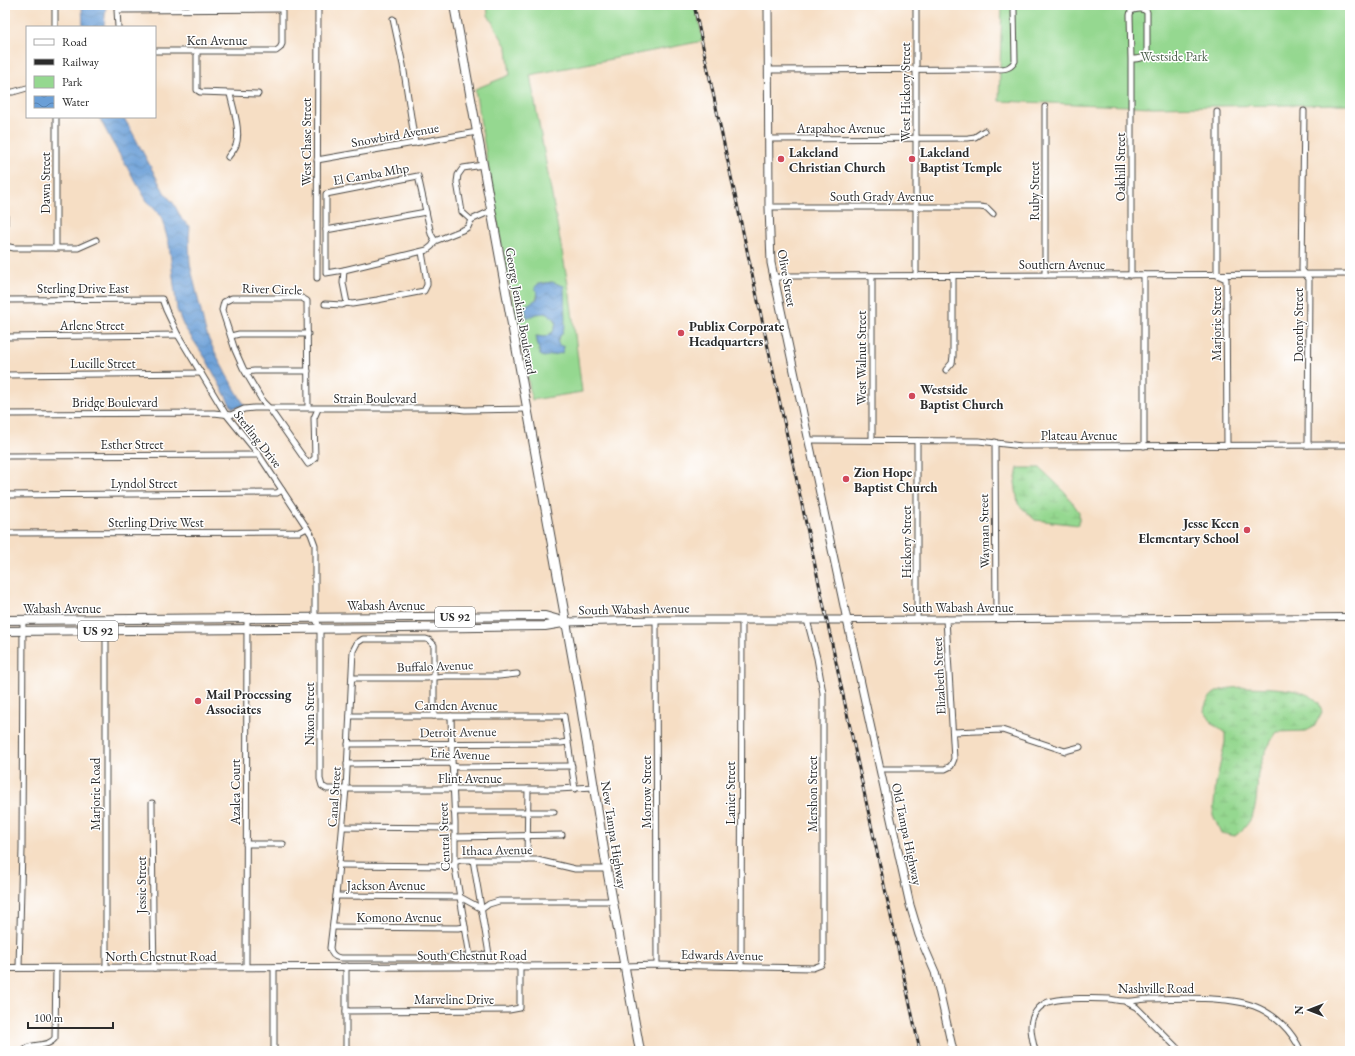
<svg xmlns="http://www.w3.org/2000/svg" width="1355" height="1056" viewBox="0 0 1355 1056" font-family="'EB Garamond',serif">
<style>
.green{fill:#95d890;stroke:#60825e;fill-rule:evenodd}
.wetland{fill:url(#wetland-marsh);stroke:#60825e}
.water{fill:url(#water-waves);stroke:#4a6581}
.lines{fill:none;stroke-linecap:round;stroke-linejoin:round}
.minor-casing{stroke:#494642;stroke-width:7}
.tertiary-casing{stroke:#494642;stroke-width:8}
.secondary-casing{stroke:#494642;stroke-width:9}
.primary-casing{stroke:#494642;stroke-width:10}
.minor{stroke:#fff;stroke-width:5}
.tertiary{stroke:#fff;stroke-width:6}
.secondary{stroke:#fff;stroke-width:7}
.primary{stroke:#fff;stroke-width:8}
.rail-casing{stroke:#2b2b2b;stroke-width:3}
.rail{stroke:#fff;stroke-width:1.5;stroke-dasharray:4.5;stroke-linecap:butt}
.poi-dot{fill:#d1495b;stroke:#fff;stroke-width:1.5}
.labels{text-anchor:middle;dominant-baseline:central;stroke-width:3;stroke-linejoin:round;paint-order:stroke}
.shield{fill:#fff;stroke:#6b6b6b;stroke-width:1}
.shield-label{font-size:12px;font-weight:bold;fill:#2b2b2b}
.street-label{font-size:13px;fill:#2b2b2b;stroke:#fff}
.park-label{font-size:13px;fill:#4b5f49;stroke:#fff}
.poi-label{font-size:13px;font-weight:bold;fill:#2b2b2b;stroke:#fff;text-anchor:start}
</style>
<defs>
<pattern id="wetland-marsh" width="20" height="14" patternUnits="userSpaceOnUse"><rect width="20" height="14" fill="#95d890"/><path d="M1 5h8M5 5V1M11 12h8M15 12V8" fill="none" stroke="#81ba7c"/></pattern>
<pattern id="water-waves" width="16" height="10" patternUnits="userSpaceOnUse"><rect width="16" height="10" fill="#6a9fd7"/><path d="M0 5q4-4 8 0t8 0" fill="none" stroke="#5782af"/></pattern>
</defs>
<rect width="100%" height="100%" fill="#fff"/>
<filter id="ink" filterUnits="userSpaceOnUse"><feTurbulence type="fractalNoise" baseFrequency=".025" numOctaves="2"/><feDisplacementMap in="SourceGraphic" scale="8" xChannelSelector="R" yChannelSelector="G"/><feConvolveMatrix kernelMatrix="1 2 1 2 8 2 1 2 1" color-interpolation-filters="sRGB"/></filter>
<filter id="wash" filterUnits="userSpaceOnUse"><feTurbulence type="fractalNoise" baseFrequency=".012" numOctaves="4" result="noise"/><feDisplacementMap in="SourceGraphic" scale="16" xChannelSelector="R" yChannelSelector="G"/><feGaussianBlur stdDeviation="0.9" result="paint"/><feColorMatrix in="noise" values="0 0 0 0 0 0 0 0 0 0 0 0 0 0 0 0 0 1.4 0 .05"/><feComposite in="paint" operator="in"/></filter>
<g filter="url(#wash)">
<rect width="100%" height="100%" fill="#f6dec4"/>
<g class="green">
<path d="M 487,5 L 696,5 L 703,41 L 530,75 L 570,295 L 582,392 L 532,400 L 501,243 L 475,89 L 510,75 L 507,48 L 488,15 ZM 552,282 L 562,333 L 557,341 L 559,345 L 540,355 L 536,336 L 545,337 L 553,332 L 556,323 L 555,319 L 546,313 L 535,314 L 533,302 C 538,298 539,293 535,287 L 538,284 Z"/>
<polygon points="1002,5 1350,5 1350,104 1152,107 999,101"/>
</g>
<g class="wetland">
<polygon points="1018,468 1040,468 1065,492 1079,512 1079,525 1035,520 1018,504 1015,482"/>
<path d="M 1245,687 C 1265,688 1305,686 1319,703 C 1320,705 1321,709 1322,712 L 1314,727 L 1306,731 L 1277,732 C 1269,743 1261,760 1258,773 C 1257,778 1258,784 1257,789 C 1256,811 1253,822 1235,836 L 1221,833 L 1213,815 L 1216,783 L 1225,742 L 1225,733 L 1214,725 L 1204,711 C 1208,688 1227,688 1245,687 Z"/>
</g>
<g class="water">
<polygon points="82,5 106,5 104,27 83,27"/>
<polygon points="99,117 123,117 130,128 164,192 174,204 182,220 190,226 189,238 190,264 205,329 209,340 226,374 245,406 232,408 206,359 183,325 177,310 169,244 161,216 147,201 111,140"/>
<polygon points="552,282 564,286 565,325 562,333 557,341 559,345 564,347 562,353 544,357 540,355 536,336 545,337 553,332 556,323 555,319 546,313 536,314 527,318 525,306 537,299 538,295 535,287 538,284"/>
</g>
</g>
<g filter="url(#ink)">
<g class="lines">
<g class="minor-casing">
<g id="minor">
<polyline points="55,5 55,27"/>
<polyline points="393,19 403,65 415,143"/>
<polyline points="118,27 117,10 282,9"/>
<polyline points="155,51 276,51 280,48 282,44 282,5"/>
<polyline points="197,51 197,90 200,92 258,94"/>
<path d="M 769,70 L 998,69 C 1006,69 1011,68 1015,61 L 1014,10 L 1012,5"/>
<polyline points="5,92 13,92 27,88"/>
<polyline points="1304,111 1302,270 1309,279 1308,445"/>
<polyline points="1217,112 1217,275 1226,279 1227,446"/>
<polyline points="56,117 56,248"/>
<polyline points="769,139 968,138 975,137 984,131"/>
<path d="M 228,157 C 230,154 232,152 234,149 C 243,136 233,108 230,94"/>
<polyline points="317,160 477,132"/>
<polyline points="5,163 5,246"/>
<polyline points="769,207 980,207 987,208 993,214"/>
<polyline points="471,220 462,212 457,182 458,175 463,168 483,165"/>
<polyline points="326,230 426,212"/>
<polyline points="435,241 431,234 418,176 326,194 326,273 344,270 427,250 432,246 435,241 465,229 468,227 471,220 491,211"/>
<polyline points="5,246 14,248 78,248 96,240"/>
<polyline points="344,270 343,283 347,303"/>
<polyline points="1045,275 1045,107"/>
<path d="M 1131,275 L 1131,59 L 1130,15 L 1131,11 C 1136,9 1143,8 1147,12 L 1147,52 C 1145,59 1138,59 1131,59"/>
<polyline points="916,276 916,5"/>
<polyline points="317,278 318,5"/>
<polyline points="773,278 787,276 1350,274"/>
<polyline points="5,300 162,299 166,310 178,335 225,413 259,455 311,534 315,545 315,617 320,629 320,779 322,786 327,789 558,789 594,787"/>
<polyline points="325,304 342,305 347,303 352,304 377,300 424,291 427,285 427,282 422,252"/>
<polyline points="231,336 239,334 308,334"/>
<polyline points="5,337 178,335"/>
<polyline points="946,370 952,363 953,356 953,276"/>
<polyline points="246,372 254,371 308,371"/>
<polyline points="5,375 201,373"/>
<polyline points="308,407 307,301 302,298 232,298 224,302 222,310 235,350 243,368 263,402 269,408 308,464 315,458 314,418 318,409"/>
<polyline points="5,414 214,413 231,415 244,409 254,408 448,408 465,410 527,409"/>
<polyline points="808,440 979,441 1022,446 1350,445"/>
<polyline points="872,440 872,276"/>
<polyline points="995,442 996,619"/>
<polyline points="1144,446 1144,275"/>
<polyline points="5,456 259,455"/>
<polyline points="5,495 271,493 277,493 282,490"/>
<polyline points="5,533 299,532 307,528"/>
<polyline points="917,619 917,441"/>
<polyline points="106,620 106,968"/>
<polyline points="656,620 657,965"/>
<polyline points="352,678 427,678 445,676 499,676 517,674"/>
<polyline points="350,716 564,716 575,789"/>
<path d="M 434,716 L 434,645 L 429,640 L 426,639 L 363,639 L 357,643 L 353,651 L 346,789 L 336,896 L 330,948 C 331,954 334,957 340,958 L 455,958 L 489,954 L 473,860"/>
<polyline points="451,716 452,759 455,823 455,868 470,956"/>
<polyline points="953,732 1002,730 1065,751 1080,747"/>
<polyline points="348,744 561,743 568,742"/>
<polyline points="347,764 450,763 452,766 458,767 572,766"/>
<polyline points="880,769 945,769 951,766 954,759 946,619"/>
<polyline points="152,803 153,919 154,968"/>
<polyline points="454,812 554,812"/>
<polyline points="343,827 454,828"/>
<polyline points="455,837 562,835"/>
<polyline points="246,844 283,844"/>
<polyline points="527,860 528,789"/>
<polyline points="339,865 452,866 455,862 461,860 537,860 575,869 607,869"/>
<polyline points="336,896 460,897 482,909 489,904 499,901 613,901"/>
<polyline points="333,927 458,928 465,927"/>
<polyline points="346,966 346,1051"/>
<polyline points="625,966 657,965 813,968 821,965 823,961 823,693 817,658 807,620"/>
<polyline points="19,967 22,849 23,620"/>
<polyline points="246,967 247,618"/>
<polyline points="274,967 274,1051"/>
<polyline points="741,967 742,620"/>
<polyline points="1126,1002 1136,1007 1180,1051"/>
<polyline points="346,1011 509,1010 520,1008 520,965"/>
<path d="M 24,1051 C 32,1041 47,1049 55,1038 L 56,968"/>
<path d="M 1035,1051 C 1032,1036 1026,1021 1039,1008 C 1042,1005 1047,1002 1052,1001 C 1065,998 1096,998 1110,999 C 1115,1000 1119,1001 1125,1001 C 1132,1002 1141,999 1149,999 C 1178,998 1227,996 1254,1006 C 1275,1014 1292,1031 1301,1051"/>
</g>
</g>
<g class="tertiary-casing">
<g id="tertiary">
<polyline points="847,620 1350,617"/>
<polyline points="5,968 625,966"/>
</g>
</g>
<g class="secondary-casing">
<g id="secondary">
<polyline points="768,5 769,207 771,263 847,620 910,905 919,935 935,972 953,1051"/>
<polyline points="566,622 656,620 847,620"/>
</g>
</g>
<g class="primary-casing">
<g id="primary">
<polyline points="454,5 578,688 607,869 640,1051"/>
<polyline points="5,620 545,616 566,622"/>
<polyline points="5,631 403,628 545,626 563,623"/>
</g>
</g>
<use href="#minor" class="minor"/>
<use href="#tertiary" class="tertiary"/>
<use href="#secondary" class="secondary"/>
<use href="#primary" class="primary"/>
<g class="rail-casing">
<polyline id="rail" points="694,5 920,1051"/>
</g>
<use href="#rail" class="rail"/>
</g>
</g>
<g class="poi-dot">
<circle cx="781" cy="159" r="4"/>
<circle cx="912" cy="159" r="4"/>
<circle cx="681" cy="333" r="4"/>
<circle cx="912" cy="396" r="4"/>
<circle cx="846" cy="479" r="4"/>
<circle cx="1247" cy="530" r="4"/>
<circle cx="198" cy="701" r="4"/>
</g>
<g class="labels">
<g class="shield">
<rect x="435" y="607" width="40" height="20" rx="3"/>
<rect x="78" y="621" width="40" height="20" rx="3"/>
</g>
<g class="shield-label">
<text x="455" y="617">US 92</text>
<text x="98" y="631">US 92</text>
</g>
<g class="street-label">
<text x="217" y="40">Ken Avenue</text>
<text transform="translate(905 92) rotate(-90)">West Hickory Street</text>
<text x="841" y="128">Arapahoe Avenue</text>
<text transform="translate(395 135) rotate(-10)">Snowbird Avenue</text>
<text transform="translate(306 142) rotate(-90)">West Chase Street</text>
<text transform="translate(1120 167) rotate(-90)">Oakhill Street</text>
<text transform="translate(371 174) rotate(-10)">El Camba Mhp</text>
<text transform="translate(45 183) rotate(-90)">Dawn Street</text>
<text transform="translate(1034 191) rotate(-90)">Ruby Street</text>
<text x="882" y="196">South Grady Avenue</text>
<text x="1062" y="264">Southern Avenue</text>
<text transform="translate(787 278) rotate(80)">Olive Street</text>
<text x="83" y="288">Sterling Drive East</text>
<text transform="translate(272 289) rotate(2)">River Circle</text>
<text transform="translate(521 311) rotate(80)">George Jenkins Boulevard</text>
<text transform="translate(1216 324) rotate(-90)">Marjorie Street</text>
<text x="92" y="325">Arlene Street</text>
<text transform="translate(1298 325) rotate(-90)">Dorothy Street</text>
<text transform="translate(861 358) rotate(-90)">West Walnut Street</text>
<text x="103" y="363">Lucille Street</text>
<text x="375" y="398">Strain Boulevard</text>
<text x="115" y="402">Bridge Boulevard</text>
<text x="1079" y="435">Plateau Avenue</text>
<text transform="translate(258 439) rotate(52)">Sterling Drive</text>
<text x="132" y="444">Esther Street</text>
<text x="144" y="483">Lyndol Street</text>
<text x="156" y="522">Sterling Drive West</text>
<text transform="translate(984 531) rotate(-91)">Wayman Street</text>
<text transform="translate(906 542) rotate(-90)">Hickory Street</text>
<text x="386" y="605">Wabash Avenue</text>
<text x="958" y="607">South Wabash Avenue</text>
<text x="62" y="608">Wabash Avenue</text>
<text transform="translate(634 609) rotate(-1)">South Wabash Avenue</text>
<text transform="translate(435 666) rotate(-2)">Buffalo Avenue</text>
<text transform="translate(939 676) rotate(-93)">Elizabeth Street</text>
<text x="456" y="705">Camden Avenue</text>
<text transform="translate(309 714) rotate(-90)">Nixon Street</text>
<text transform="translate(458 732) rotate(-1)">Detroit Avenue</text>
<text transform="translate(460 754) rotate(3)">Erie Avenue</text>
<text x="470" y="778">Flint Avenue</text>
<text transform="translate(235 792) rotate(-90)">Azalea Court</text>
<text transform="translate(646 792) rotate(-90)">Morrow Street</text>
<text transform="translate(730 793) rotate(-90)">Lanier Street</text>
<text transform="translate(95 794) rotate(-90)">Marjorie Road</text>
<text transform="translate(812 794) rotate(-90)">Mershon Street</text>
<text transform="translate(334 797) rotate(-86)">Canal Street</text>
<text transform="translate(907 834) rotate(78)">Old Tampa Highway</text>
<text transform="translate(614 835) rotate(81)">New Tampa Highway</text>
<text transform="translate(444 837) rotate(-92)">Central Street</text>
<text transform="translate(497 850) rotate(-1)">Ithaca Avenue</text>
<text transform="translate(141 885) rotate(-90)">Jessie Street</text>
<text x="386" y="885">Jackson Avenue</text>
<text x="399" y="917">Komono Avenue</text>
<text x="472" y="955">South Chestnut Road</text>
<text transform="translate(722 955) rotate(1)">Edwards Avenue</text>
<text x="161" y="956">North Chestnut Road</text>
<text x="1156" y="988">Nashville Road</text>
<text x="454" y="999">Marveline Drive</text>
</g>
<g class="park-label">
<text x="1174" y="56">Westside Park</text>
</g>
<g class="poi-label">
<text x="789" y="152">Lakeland<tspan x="789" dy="15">Christian Church</tspan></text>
<text x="920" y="152">Lakeland<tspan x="920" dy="15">Baptist Temple</tspan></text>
<text x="689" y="326">Publix Corporate<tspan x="689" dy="15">Headquarters</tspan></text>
<text x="920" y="389">Westside<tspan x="920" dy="15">Baptist Church</tspan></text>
<text x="854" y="472">Zion Hope<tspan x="854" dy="15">Baptist Church</tspan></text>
<text x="1239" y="523" text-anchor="end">Jesse Keen<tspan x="1239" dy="15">Elementary School</tspan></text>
<text x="206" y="694">Mail Processing<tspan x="206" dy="15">Associates</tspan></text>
</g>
</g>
<rect width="1355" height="1056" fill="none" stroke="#fff" stroke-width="20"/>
<rect x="26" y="26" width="130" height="92" fill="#ffffff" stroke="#aaaaaa"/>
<rect x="34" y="39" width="20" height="6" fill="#ffffff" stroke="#aaaaaa"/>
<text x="62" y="46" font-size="12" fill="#2b2b2b">Road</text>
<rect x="34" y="59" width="20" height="6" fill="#2b2b2b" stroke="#aaaaaa"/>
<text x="62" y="66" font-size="12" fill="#2b2b2b">Railway</text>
<rect x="34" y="76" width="20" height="12" fill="#95d890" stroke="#aaaaaa"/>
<text x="62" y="86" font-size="12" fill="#2b2b2b">Park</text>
<rect x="34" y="96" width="20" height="12" fill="url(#water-waves)" stroke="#aaaaaa"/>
<text x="62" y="106" font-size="12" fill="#2b2b2b">Water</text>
<g transform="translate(1309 1010) rotate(270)" stroke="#ffffff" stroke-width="3" paint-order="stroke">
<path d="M0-3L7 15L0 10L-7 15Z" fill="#2b2b2b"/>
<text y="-6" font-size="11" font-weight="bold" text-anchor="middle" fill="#2b2b2b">N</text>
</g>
<path d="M28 1022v6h85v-6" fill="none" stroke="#2b2b2b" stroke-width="2"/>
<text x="34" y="1022" font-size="12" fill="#2b2b2b" stroke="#ffffff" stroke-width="3" paint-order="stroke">100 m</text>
</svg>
